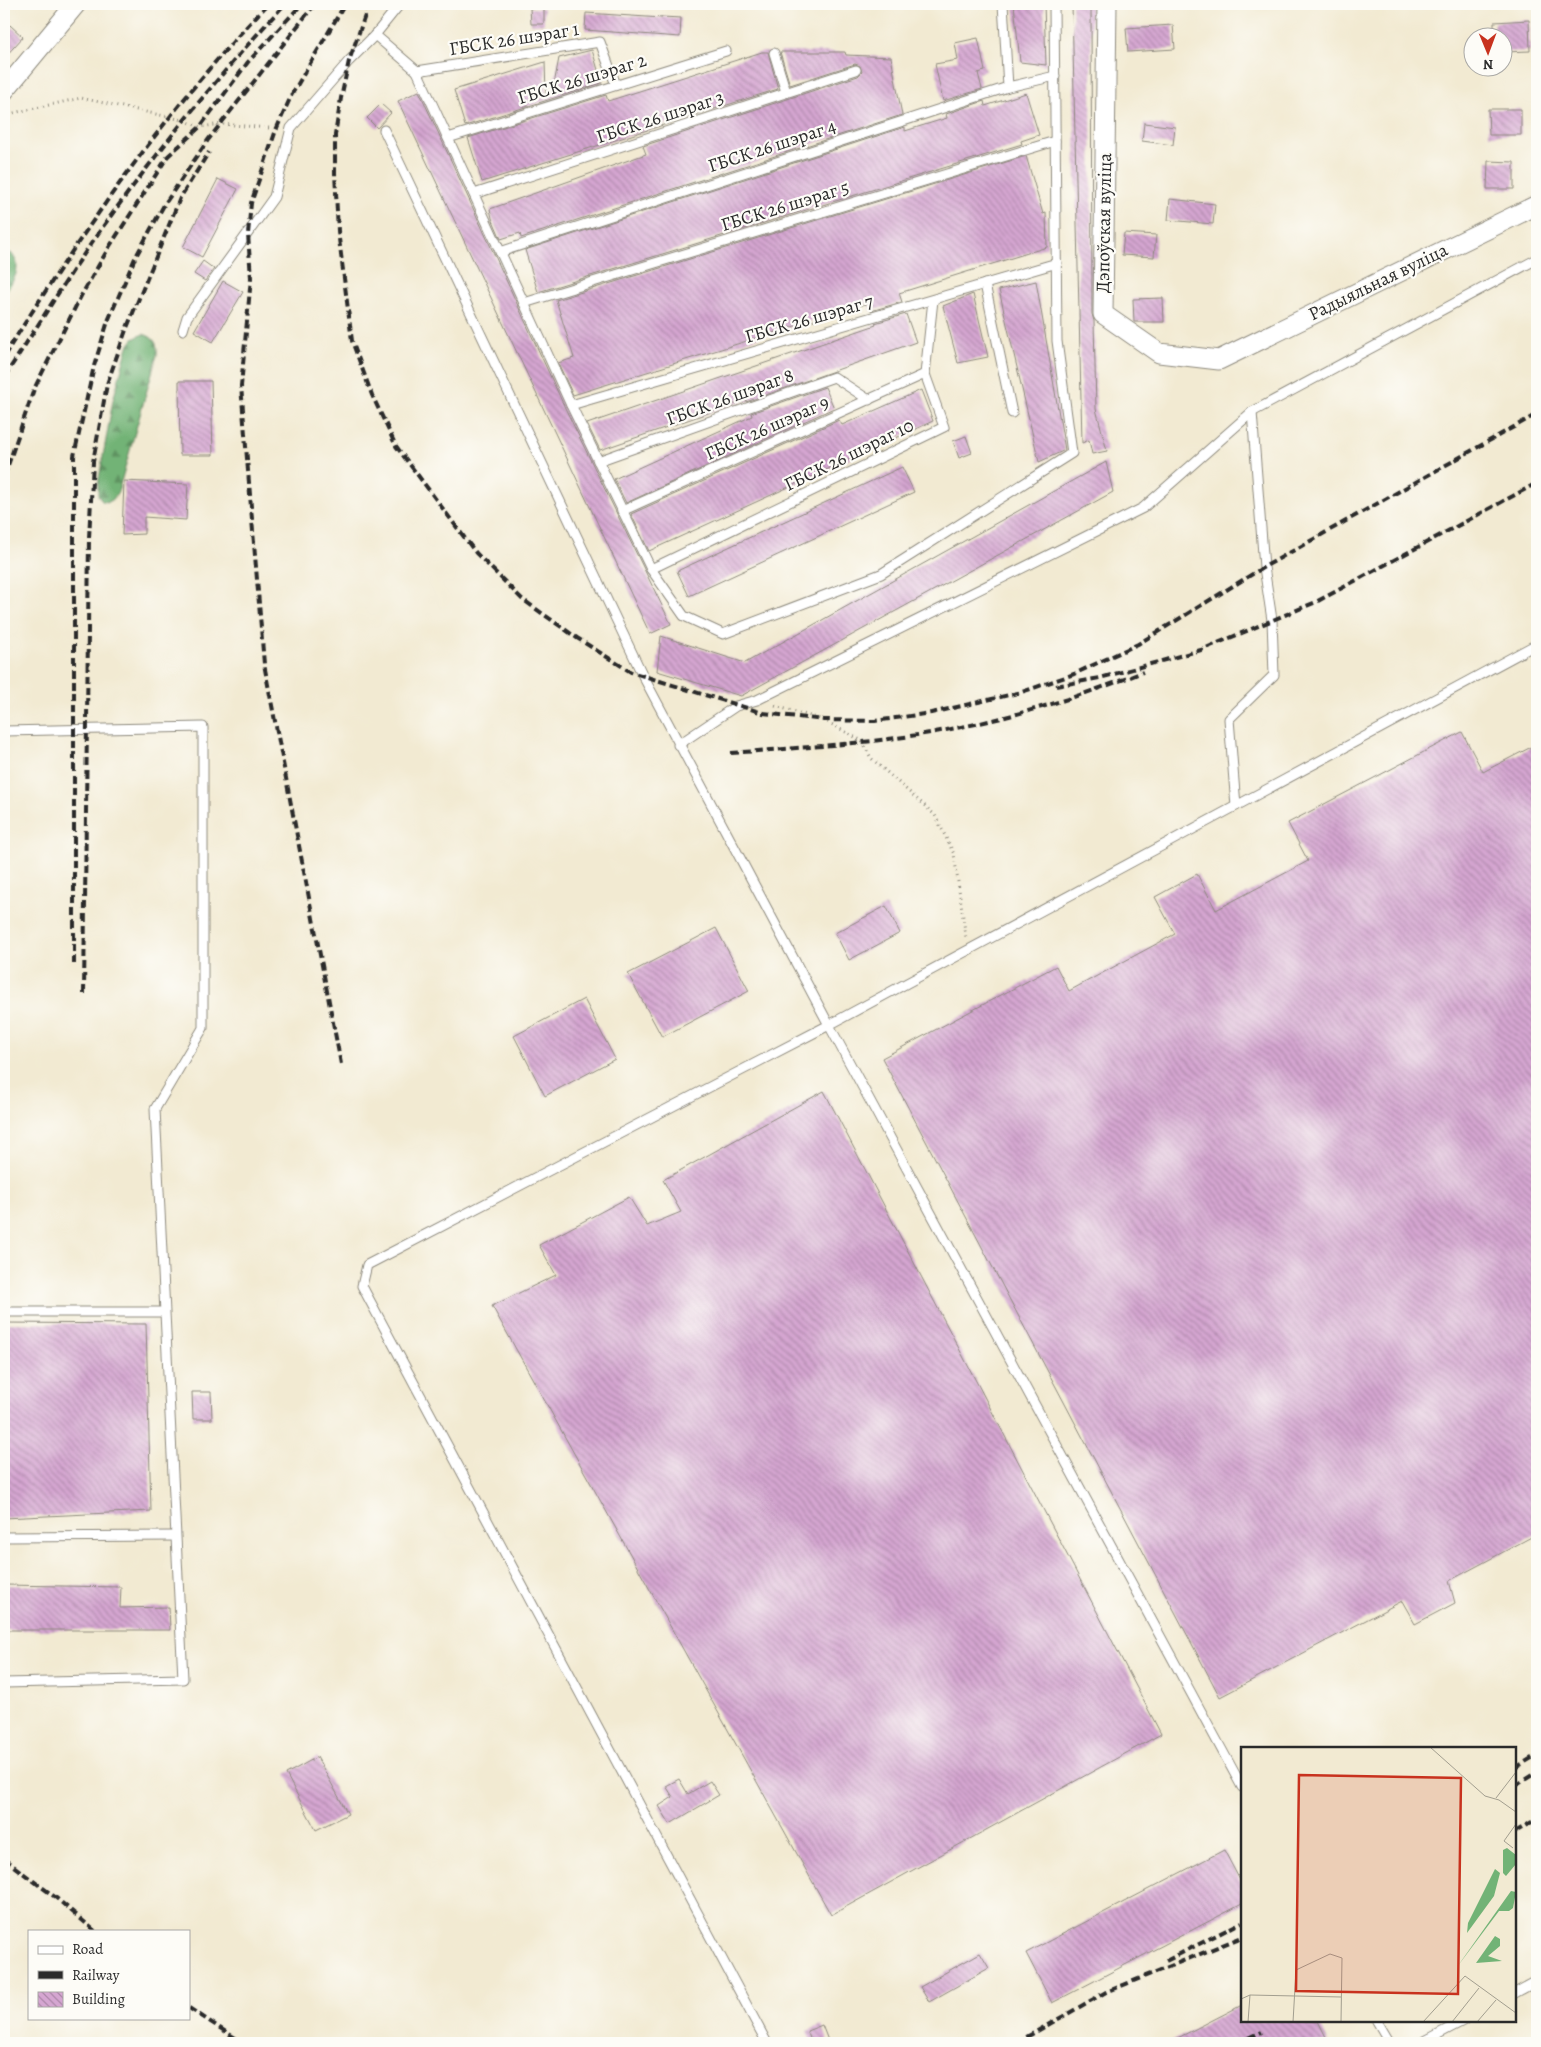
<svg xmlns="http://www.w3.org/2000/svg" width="1541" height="2047" viewBox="0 0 1541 2047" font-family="Alegreya,serif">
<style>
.forest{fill:url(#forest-firs);stroke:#4e6f50}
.building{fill:url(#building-back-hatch)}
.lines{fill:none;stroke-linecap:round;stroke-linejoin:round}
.lane-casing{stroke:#8e8a7e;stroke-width:11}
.street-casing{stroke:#8e8a7e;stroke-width:21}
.path{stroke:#8e8a7e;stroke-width:3;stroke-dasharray:1 4;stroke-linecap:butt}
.lane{stroke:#fff;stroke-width:9}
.street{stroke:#fff;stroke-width:19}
.rail{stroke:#2b2b2b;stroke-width:4;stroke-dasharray:8 4;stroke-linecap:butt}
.labels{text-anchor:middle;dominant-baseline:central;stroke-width:4.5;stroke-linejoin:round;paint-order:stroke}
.street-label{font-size:19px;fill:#2b2b2b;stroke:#fdfcf7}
.inset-road{fill:none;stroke:#a29e8f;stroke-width:1}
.view{fill:#c8321e;fill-opacity:0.15;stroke:#c8321e;stroke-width:2.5}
.inset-edge{fill:none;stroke:#2b2b2b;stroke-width:2.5}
</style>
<defs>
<pattern id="forest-firs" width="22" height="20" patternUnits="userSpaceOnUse" patternTransform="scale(1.25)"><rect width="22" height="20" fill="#72b376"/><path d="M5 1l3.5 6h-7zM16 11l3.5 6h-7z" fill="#5e9261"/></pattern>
<pattern id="building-back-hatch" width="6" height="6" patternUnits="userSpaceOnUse" patternTransform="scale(1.25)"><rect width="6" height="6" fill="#d5a6d1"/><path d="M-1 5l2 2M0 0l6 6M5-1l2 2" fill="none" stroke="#ad87aa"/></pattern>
</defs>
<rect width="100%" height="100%" fill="#fdfcf7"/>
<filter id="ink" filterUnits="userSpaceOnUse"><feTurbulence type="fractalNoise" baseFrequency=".02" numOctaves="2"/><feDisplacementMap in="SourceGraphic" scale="10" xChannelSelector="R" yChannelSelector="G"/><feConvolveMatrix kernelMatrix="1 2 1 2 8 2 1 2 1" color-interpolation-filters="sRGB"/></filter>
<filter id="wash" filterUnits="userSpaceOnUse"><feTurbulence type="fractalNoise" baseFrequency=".0096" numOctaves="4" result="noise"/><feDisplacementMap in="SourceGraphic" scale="20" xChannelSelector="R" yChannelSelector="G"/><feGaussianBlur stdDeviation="1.12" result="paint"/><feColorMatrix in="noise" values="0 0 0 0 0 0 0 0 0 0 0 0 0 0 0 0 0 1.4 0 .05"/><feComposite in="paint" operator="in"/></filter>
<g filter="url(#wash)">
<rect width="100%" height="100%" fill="#f2ead2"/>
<g class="forest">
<path d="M 11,253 C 24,268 13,281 4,294 L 4,254 Z"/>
<path d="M 143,334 C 154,337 158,343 157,355 L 119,489 C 115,498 112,504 102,501 L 98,495 L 98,484 L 113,400 L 128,346 L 133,339 Z"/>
</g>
<g id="blocks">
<g class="building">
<polygon points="1014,4 1044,4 1046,65 1020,62"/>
<polygon points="1072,4 1091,4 1092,314 1094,321 1096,409 1107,451 1092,454 1089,440 1082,443"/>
<polygon points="530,8 544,8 544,24 531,24"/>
<polygon points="586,13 662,18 662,17 681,18 680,37 585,30"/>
<polygon points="1529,20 1530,51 1504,52 1504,38 1494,38 1494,22"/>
<polygon points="10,25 23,37 4,58 4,32"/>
<polygon points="1173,25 1175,49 1128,52 1126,28"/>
<polygon points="978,38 985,71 978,73 982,89 943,101 935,64 958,60 955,43"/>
<polygon points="592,50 602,83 465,126 454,90 545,62 546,94 552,95 559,58"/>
<polygon points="762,52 768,52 778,89 482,182 468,138 606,95 608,101"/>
<polygon points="780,52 845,52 846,55 891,57 902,115 521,238 520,233 501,239 492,218 490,209 646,154 643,146 858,76 862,72 860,66 855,64 790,85"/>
<polygon points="419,91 565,408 671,624 650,634 398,101"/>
<polygon points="1026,93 1039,135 1021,141 1022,144 538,292 525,250 905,127 905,131 947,118 946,114 984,101 985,106"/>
<polygon points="381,104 391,113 377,128 367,118"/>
<polygon points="1488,109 1521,109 1521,135 1489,135"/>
<polygon points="1144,123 1175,127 1173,145 1142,141"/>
<polygon points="1026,156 1043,214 1046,213 1047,247 899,293 902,302 871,311 869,303 573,395 558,363 574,358 556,300"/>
<polygon points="1488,161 1514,162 1514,189 1487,189"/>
<polygon points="218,179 238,189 202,257 183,247"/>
<polygon points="1170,199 1215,204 1213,224 1168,220"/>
<polygon points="1124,233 1156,235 1154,257 1122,255"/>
<polygon points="203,261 214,269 205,281 194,274"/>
<polygon points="223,281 243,292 213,342 194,331"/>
<polygon points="1036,281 1065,450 1039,462 999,290"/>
<polygon points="973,294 988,357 958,363 943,306"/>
<polygon points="1163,298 1164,322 1134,322 1133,299"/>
<polygon points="906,314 916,342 746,402 746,400 600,450 587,424 876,325 875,323"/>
<polygon points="179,381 211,381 213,455 180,455"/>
<polygon points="825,387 834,408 626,503 614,479 752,416 751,413"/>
<polygon points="921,390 933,421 649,551 631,514 839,420 842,425"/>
<polygon points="966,436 972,453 959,458 953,441"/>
<polygon points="1106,462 1113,492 741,696 657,671 661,636 745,663"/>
<polygon points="902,467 914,492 689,596 677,571"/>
<polygon points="124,481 188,484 186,520 144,517 144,534 122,535"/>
<polygon points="1462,732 1483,772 1537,744 1537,1534 1449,1581 1455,1603 1415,1624 1402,1601 1220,1697 882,1058 1056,966 1069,991 1175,934 1155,897 1197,874 1216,910 1308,861 1288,823"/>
<polygon points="886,906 900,933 849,960 835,933"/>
<polygon points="716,928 749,991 662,1037 628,974"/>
<polygon points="584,999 615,1059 545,1096 514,1036"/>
<polygon points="824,1091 1161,1734 831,1915 492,1306 556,1275 539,1245 629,1197 647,1226 681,1212 663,1180"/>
<polygon points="4,1323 146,1324 151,1511 4,1518"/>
<polygon points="192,1392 211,1392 212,1419 193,1419"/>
<polygon points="4,1585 121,1587 120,1608 169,1607 170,1630 6,1630"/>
<polygon points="317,1757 348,1814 316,1830 286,1774"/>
<polygon points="679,1779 688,1794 710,1781 719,1795 670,1824 659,1806 673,1797 666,1786"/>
<polygon points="1224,1850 1242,1884 1242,1904 1052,2003 1026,1953"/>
<polygon points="980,1953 989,1968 929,2002 920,1987"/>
<polygon points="1242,2005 1242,2021 1318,2021 1329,2043 1168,2043"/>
<polygon points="822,2025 829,2043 812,2043 807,2031"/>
</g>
</g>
</g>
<g filter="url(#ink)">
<use href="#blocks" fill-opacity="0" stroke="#8e8a7e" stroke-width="1"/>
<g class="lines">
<g class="lane-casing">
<g id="lane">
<polyline points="1003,4 1008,87"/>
<polyline points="375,35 417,71 571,405 651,569 684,616 723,634 881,574 1072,453 1057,341 1054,4"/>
<polyline points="774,53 786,92"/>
<polyline points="417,71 600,42 616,85"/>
<polyline points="384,130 643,676 829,1025 367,1265 362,1286 767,2043"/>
<polyline points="448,138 726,51"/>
<polyline points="474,194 856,70"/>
<polyline points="500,252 1008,87 1055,76"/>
<polyline points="985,284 1012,413"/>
<polyline points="524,303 1055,141"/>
<polyline points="183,330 187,317 274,197 291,128 349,61 375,35 400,4"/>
<polyline points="571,405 1057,263"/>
<polyline points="598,461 834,377 869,400"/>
<polyline points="622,511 925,374"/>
<polyline points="651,569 944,427 925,374 933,300"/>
<polyline points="4,731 203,727 203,1028 155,1109 183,1679 4,1683"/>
<polyline points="678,745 736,706 757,700 1143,508 1252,412 1537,259"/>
<polyline points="1236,806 1229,719 1274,675 1272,620 1264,567 1252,412"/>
<polyline points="4,1312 164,1312"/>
<polyline points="4,1537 175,1536"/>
<polyline points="1242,1787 829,1025 1537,644"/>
<polyline points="1515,1993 1537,1981"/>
<polyline points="1377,2021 1390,2043"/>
<polyline points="1421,2043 1463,2021"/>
</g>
</g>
<g class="street-casing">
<g id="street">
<polyline points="1107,4 1103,314 1159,353 1219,360 1537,205"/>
<polyline points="4,91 76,4"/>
</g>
</g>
<g class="path">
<polyline points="4,115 81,98 183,120 200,127 222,124 280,129"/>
<polyline points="775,706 824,720 862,741 871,758 935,815 954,854 966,938"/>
</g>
<use href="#lane" class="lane"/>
<use href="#street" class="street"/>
<g class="rail">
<polyline points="369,4 349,61 341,98 335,135 335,173 338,231 352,341 372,395 396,446 476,553 522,599 577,638 631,672 763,713 824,720 875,721 931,713 1022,692 1074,674 1138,644 1264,567 1537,414"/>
<path d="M 4,356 C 82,232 166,110 268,4"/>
<path d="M 4,377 C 39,325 70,272 107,221 C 162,146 221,72 285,4"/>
<polyline points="4,477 34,389 81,296 108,249 168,156 200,127 248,62 302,4"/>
<polyline points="1056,686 1100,678 1201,650 1316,602 1537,483"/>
<path d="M 731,753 C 807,747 886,743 961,727 C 1022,715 1084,695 1143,672"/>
<polyline points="74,964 74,456 94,366 108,321 135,258 164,205 208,140 315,4"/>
<polyline points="84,994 89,538 93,462 107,384 126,330 180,198 209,152"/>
<polyline points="341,1064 264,664 241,386 251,278 248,234 251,203 276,130 292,94 345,4"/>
<polyline points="1515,1768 1537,1755"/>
<polyline points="1515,1786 1537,1772"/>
<polyline points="1515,1832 1537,1819"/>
<polyline points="4,1859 55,1897 95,1931"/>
<polyline points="1166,1961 1242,1922"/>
<polyline points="189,2008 243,2043"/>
<polyline points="1016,2043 1106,1992 1242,1937"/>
<polyline points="1238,2043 1262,2032"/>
</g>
</g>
</g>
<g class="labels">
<g class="street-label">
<text transform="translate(514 39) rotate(-9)">ГБСК 26 шэраг 1</text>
<text transform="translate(582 79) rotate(-17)">ГБСК 26 шэраг 2</text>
<text transform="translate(660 117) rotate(-18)">ГБСК 26 шэраг 3</text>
<text transform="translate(772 146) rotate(-18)">ГБСК 26 шэраг 4</text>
<text transform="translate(785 206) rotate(-17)">ГБСК 26 шэраг 5</text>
<text transform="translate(1104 223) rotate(-89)">Дэпоўская вуліца</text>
<text transform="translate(1378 282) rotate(-26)">Радыяльная вуліца</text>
<text transform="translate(809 319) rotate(-16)">ГБСК 26 шэраг 7</text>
<text transform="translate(730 397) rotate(-20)">ГБСК 26 шэраг 8</text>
<text transform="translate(767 428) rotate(-24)">ГБСК 26 шэраг 9</text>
<text transform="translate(849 455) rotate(-26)">ГБСК 26 шэраг 10</text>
</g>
</g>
<g transform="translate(1241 1747)">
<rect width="275" height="275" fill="#f2ead2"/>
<path d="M 266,101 L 275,108 L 275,117 L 265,129 L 262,126 L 262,103 ZM 254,122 L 259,126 L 253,149 L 226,186 L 227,176 ZM 270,144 L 275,145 L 272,161 L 268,164 L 258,164 L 216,220 ZM 254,189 L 259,192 L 259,199 L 247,209 L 261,214 L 235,216 Z" fill="#72b376"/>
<path class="inset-road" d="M 189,0 L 244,49 L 258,53 L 275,65M 255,51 L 275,25M 272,101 L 263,94 L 275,77M 0,252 L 9,248 L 100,250M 7,275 L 9,248M 52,275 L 55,223 L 89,207 L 101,211 L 100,275M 182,275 L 224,229 L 275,266M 211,275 L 238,241M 236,275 L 255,253"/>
<path class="view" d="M 58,28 L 220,31 L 217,247 L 55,244 Z"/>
<rect width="275" height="275" class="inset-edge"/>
</g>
<rect width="1541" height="2047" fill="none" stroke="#fdfcf7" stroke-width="20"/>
<rect x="28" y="1930" width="162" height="90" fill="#fdfcf7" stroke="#a9a8a5"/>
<rect x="38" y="1946" width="25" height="8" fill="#ffffff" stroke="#a9a8a5"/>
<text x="72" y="1954" font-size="15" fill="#2b2b2b">Road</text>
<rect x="38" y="1971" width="25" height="8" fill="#2b2b2b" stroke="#a9a8a5"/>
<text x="72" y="1980" font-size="15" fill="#2b2b2b">Railway</text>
<rect x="38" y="1992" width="25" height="15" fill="url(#building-back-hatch)" stroke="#a9a8a5"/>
<text x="72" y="2004" font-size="15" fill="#2b2b2b">Building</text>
<g transform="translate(1488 52) rotate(179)"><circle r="24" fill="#fdfcf7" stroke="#a9a8a5"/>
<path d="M0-4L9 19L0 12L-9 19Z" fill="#c8321e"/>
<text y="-8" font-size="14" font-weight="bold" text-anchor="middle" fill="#2b2b2b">N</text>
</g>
</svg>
